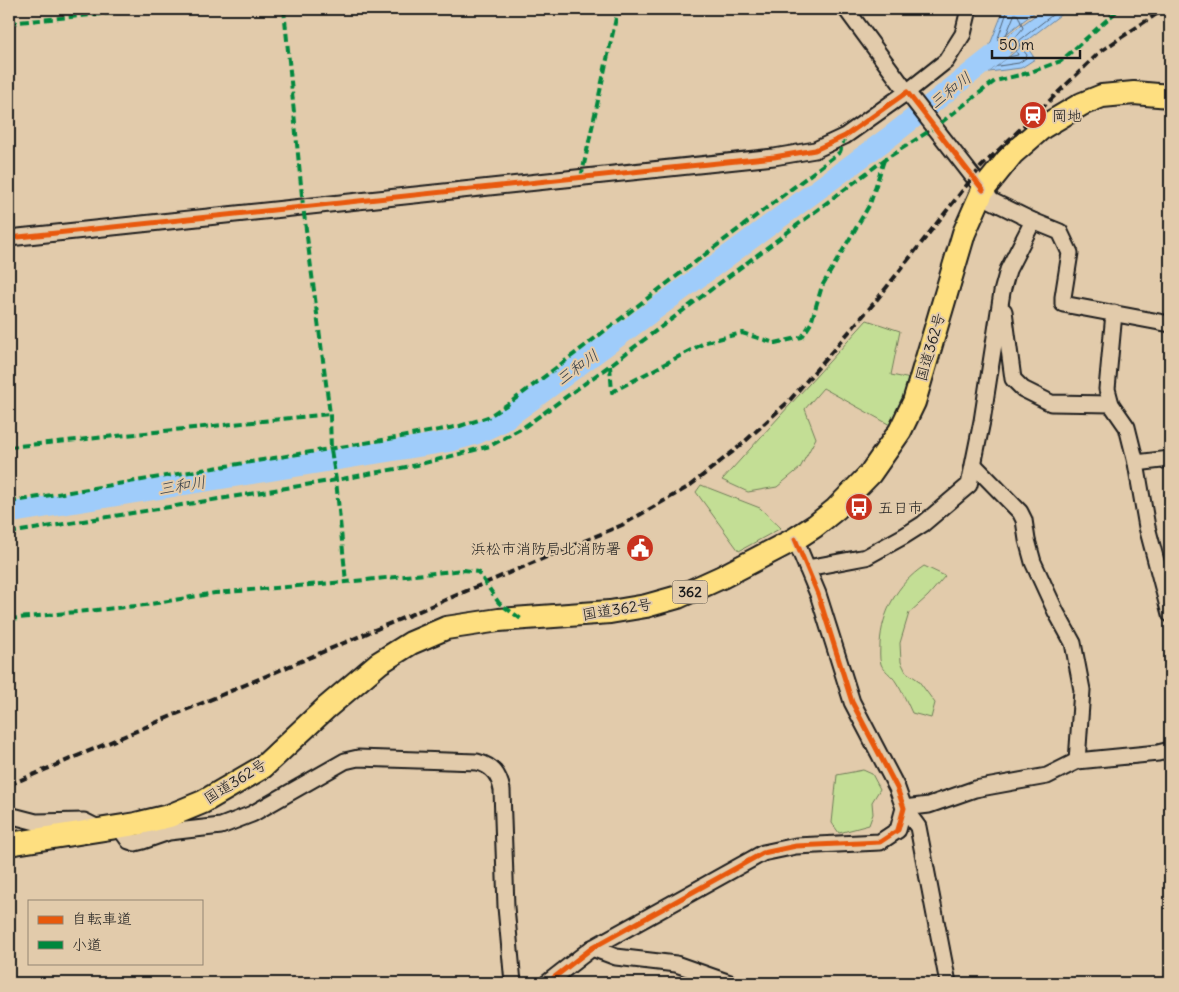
<svg xmlns="http://www.w3.org/2000/svg" width="1179" height="992" viewBox="0 0 1179 992" font-family="Delius,'Klee One',sans-serif">
<style>
.green{fill:#c3de95;stroke:#707d58}
.water{fill:#9fccfa;stroke:#6b86a1}
.lines{fill:none;stroke-linecap:round;stroke-linejoin:round}
.shore{stroke:#506275;stroke-width:1}
.river{stroke:#9fccfa;stroke-width:21}
.minor-casing{stroke:#1c1c1c;stroke-width:19}
.highway-casing{stroke:#1c1c1c;stroke-width:26}
.minor{stroke:#e2cbab;stroke-width:15}
.highway{stroke:#fedf80;stroke-width:22}
.rail{stroke:#1c1c1c;stroke-width:4;stroke-dasharray:8 4;stroke-linecap:butt}
.quiet{stroke:#00873e;stroke-width:4;stroke-dasharray:8 4;stroke-linecap:butt}
.cycleway-casing{stroke:#e2cbab;stroke-width:8}
.cycleway{stroke:#e8590c;stroke-width:5}
.labels{text-anchor:middle;dominant-baseline:central;stroke-width:4;stroke-linejoin:round;paint-order:stroke}
.shield{fill:#e2cbab;stroke:#575047;stroke-width:1}
.shield-label{font-size:14px;font-weight:bold;fill:#1c1c1c}
.poi-label{font-size:15px;fill:#1c1c1c;stroke:#e2cbab;text-anchor:start}
.street-label{font-size:15px;fill:#1c1c1c;stroke:#e2cbab}
.water-label{font-size:16px;font-style:italic;fill:#363f48;stroke:#e2cbab}
</style>
<rect width="100%" height="100%" fill="#e2cbab"/>
<filter id="ink" filterUnits="userSpaceOnUse"><feTurbulence type="fractalNoise" baseFrequency=".02" numOctaves="2"/><feDisplacementMap in="SourceGraphic" scale="10" xChannelSelector="R" yChannelSelector="G"/><feConvolveMatrix kernelMatrix="1 2 1 2 8 2 1 2 1" color-interpolation-filters="sRGB"/></filter>
<g filter="url(#ink)">
<g class="green">
<polygon points="867,320 900,331 891,375 911,379 892,426 823,388 805,409 816,438 800,468 777,487 748,492 722,480"/>
<polygon points="701,485 760,508 781,528 739,551 696,492"/>
<path d="M 924,566 L 945,576 L 928,596 L 909,613 L 900,643 L 901,662 L 906,672 L 918,680 L 935,703 L 931,718 L 912,713 C 907,702 902,691 896,682 C 892,675 883,670 881,664 C 879,659 880,649 880,644 C 882,612 897,584 924,566 Z"/>
<polygon points="863,770 872,774 880,789 872,802 873,814 869,825 839,833 832,823 837,775"/>
</g>
<g class="water">
<polygon points="1004,9 1039,9 989,47"/>
<polygon points="1044,9 1068,9 984,73 964,78 982,64 987,50"/>
<polygon points="1025,44 1035,59 1021,68 989,72"/>
</g>
<g class="lines">
<g class="shore">
<polyline points="1008,9 994,50 988,63 988,65 992,67 1019,63 1026,58 1027,55 1019,45 1020,40 1060,9"/>
<path d="M 1015,14 L 1018,15 L 1023,28 C 1013,41 1011,39 1018,55 L 999,59 L 998,56 Z"/>
</g>
<polyline class="river" points="9,513 452,441 476,434 501,422 536,397 892,135 1000,50"/>
<g class="minor-casing">
<g id="minor">
<polyline points="846,9 907,92 946,61 963,34 969,9"/>
<polyline points="9,238 774,157 815,150 845,136 907,92 992,201 1033,221 1060,232 1070,253 1063,297 1063,304 1170,324"/>
<polyline points="1004,311 1013,379 1023,389 1051,403 1111,404"/>
<polyline points="1114,313 1107,389 1111,404 1127,427 1136,463 1147,527 1170,614"/>
<polyline points="1136,463 1170,459"/>
<polyline points="974,465 1020,512 1024,520 1027,540 1033,562 1056,612 1073,643 1082,690 1077,761"/>
<polyline points="807,568 866,557 904,536 923,524 969,485 982,421 1002,292 1008,270 1033,221"/>
<polyline points="9,815 36,822 84,821 100,829"/>
<path d="M 118,826 L 129,841 L 135,843 L 143,841 L 169,832 L 221,826 L 252,814 L 345,761 L 358,758 L 477,762 C 493,766 499,775 502,790 L 506,907 L 513,983"/>
<polyline points="592,948 616,957 676,964 730,983"/>
<polyline points="547,983 592,948 763,853 796,846 880,842 898,830 904,808 897,788 852,702 818,594 795,539"/>
<polyline points="948,983 918,827 904,808 929,805 975,789 1047,776 1077,761 1158,753 1170,750"/>
</g>
</g>
<g class="highway-casing">
<polyline id="highway" points="9,844 136,824 169,816 203,802 263,767 326,708 379,663 411,643 446,628 499,620 610,612 646,606 678,597 722,577 795,539 815,526 836,509 870,474 900,431 914,402 964,233 983,190 1012,154 1043,127 1082,104 1102,96 1134,93 1170,96"/>
</g>
<use href="#minor" class="minor"/>
<use href="#highway" class="highway"/>
<polyline class="rail" points="9,785 622,525 688,487 740,446 789,401 875,302 981,167 1101,51 1164,9"/>
<g class="quiet">
<polyline points="284,9 303,206 330,414 331,450 336,480 346,582"/>
<polyline points="9,23 152,9"/>
<polyline points="581,178 618,9"/>
<polyline points="610,366 612,392 706,342 742,333 775,343 802,337 811,323 822,286 870,204 884,160"/>
<polyline points="9,447 330,414"/>
<polyline points="9,502 401,437 460,426 488,417 511,402 840,152 845,136"/>
<polyline points="9,533 336,480 417,465 490,446 524,427 605,369 884,160 934,128 995,81 1028,73 1061,61 1119,9"/>
<polyline points="9,619 145,605 215,593 346,582 464,570 478,572 499,603 521,619"/>
</g>
<g class="cycleway-casing">
<g id="cycleway">
<polyline points="9,238 774,157 815,150 845,136 907,92 983,190"/>
<polyline points="547,983 592,948 763,853 796,846 880,842 898,830 904,808 897,788 852,702 818,594 795,539"/>
</g>
</g>
<use href="#cycleway" class="cycleway"/>
</g>
</g>
<defs>
<g id="station-disc" transform="scale(1.4375)"><circle r="9.5" fill="#c8321e" stroke="#e2cbab"/><path d="M-3-6H3Q5-6 5-4V2Q5 4 3 4L4.5 6H3L1.5 4h-3L-3 6H-4.5L-3 4Q-5 4-5 2V-4Q-5-6-3-6ZM-3.5-4v3h7v-3ZM-3.5 1v1.5H-2V1ZM2 1v1.5H3.5V1Z" fill="#fff"/></g>
<g id="bus-disc" transform="scale(1.4375)"><circle r="9.5" fill="#c8321e" stroke="#e2cbab"/><path d="M-5-6H5V4H4V6H2V4H-2V6H-4V4H-5ZM-3.5-4V0h7V-4ZM-3.5 1.2v1.5H-2V1.2ZM2 1.2v1.5H3.5V1.2Z" fill="#fff"/></g>
<g id="civic-disc" transform="scale(1.4375)"><circle r="9.5" fill="#c8321e" stroke="#e2cbab"/><path d="M-.6-6.5H3V-4.5H.6V-3L4-1V1h2V6H-6V1h2V-1L-.6-3ZM-1.2 2.5V6h2.4V2.5Z" fill="#fff"/></g>
</defs>
<g fill-rule="evenodd">
<use href="#station-disc" x="1033" y="115"/>
<use href="#bus-disc" x="859" y="507"/>
<use href="#civic-disc" x="640" y="548"/>
</g>
<g class="labels">
<rect class="shield" x="672.5" y="580.5" width="35" height="23" rx="4"/>
<g class="shield-label">
<text x="690" y="592">362</text>
</g>
<g class="poi-label">
<text x="1052" y="115">岡地</text>
<text x="878" y="507">五日市</text>
<text x="621" y="548" text-anchor="end">浜松市消防局北消防署</text>
</g>
<g class="street-label">
<text transform="translate(930 347) rotate(-74)">国道362号</text>
<text transform="translate(617 609) rotate(-9)">国道362号</text>
<text transform="translate(235 781) rotate(-32)">国道362号</text>
</g>
<g class="water-label">
<text transform="translate(950 90) rotate(-38)">三和川</text>
<text transform="translate(577 367) rotate(-36)">三和川</text>
<text transform="translate(182 485) rotate(-9)">三和川</text>
</g>
</g>
<rect width="1179" height="992" fill="none" stroke="#e2cbab" stroke-width="30"/>
<rect x="15" y="15" width="1149" height="962" fill="none" stroke="#1c1c1c" stroke-width="2" filter="url(#ink)"/>
<rect x="28" y="900" width="175" height="65" fill="#e2cbab" stroke="#938572"/>
<rect x="38" y="916" width="25" height="8" fill="#e8590c" stroke="#938572"/>
<text x="72" y="924" font-size="15" fill="#1c1c1c">自転車道</text>
<rect x="38" y="941" width="25" height="8" fill="#00873e" stroke="#938572"/>
<text x="72" y="950" font-size="15" fill="#1c1c1c">小道</text>
<path d="M992 50v8h88v-8" fill="none" stroke="#1c1c1c" stroke-width="2.5"/>
<text x="999" y="50" font-size="15" fill="#1c1c1c" stroke="#e2cbab" stroke-width="4" paint-order="stroke">50 m</text>
</svg>
